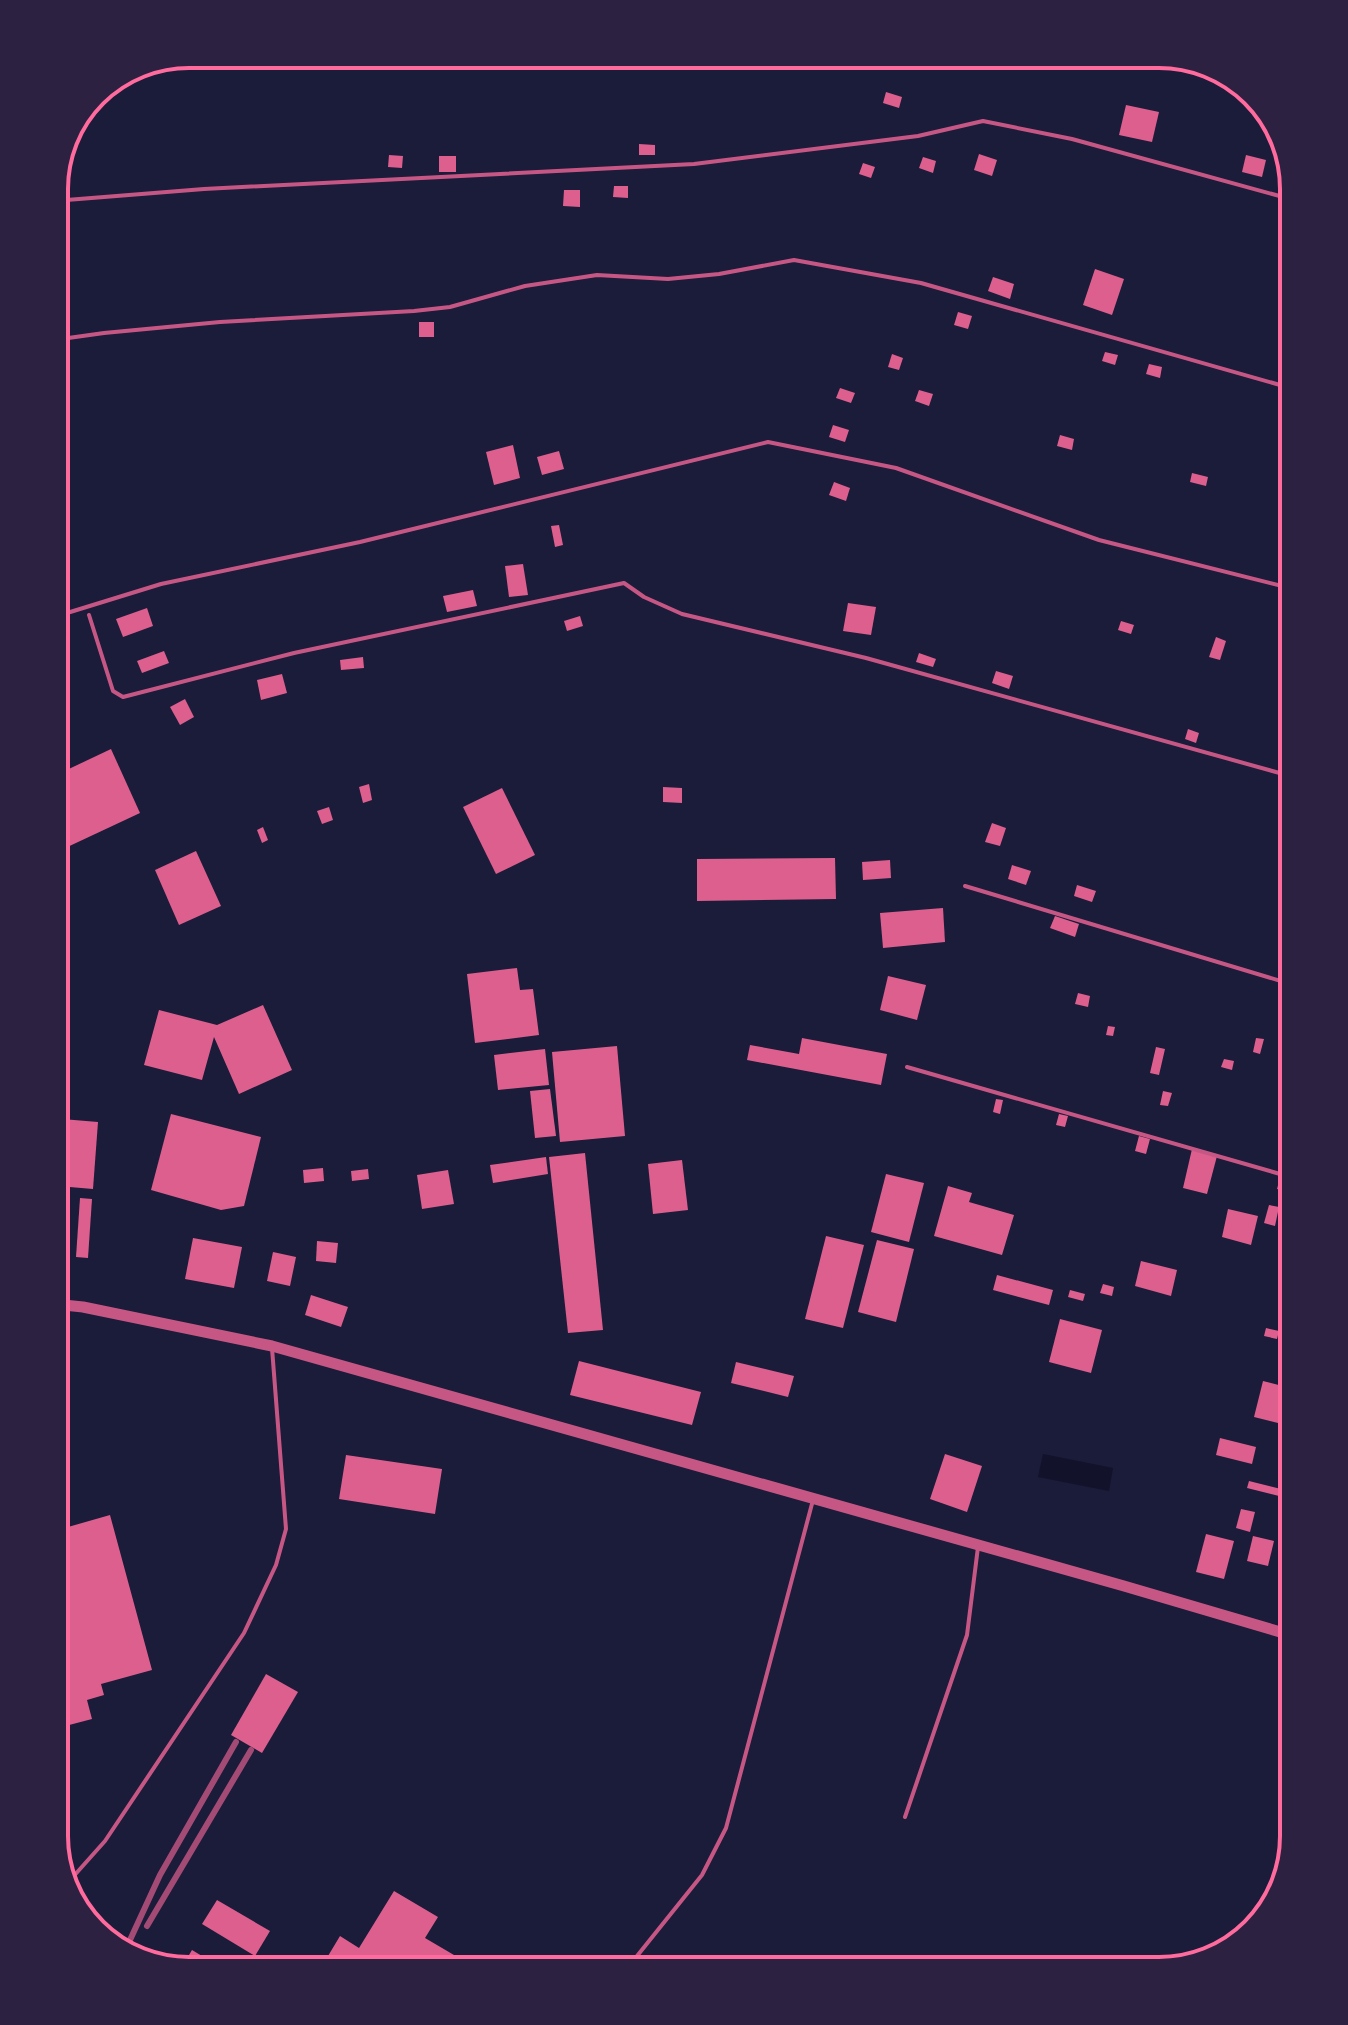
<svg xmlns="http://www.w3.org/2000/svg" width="1348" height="2025" viewBox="0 0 1348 2025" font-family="Rubik,sans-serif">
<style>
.water{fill:#12122b}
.building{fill:#dd5f8e}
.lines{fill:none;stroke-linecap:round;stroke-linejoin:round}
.service{stroke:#c65784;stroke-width:4}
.tertiary{stroke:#c65784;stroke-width:11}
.rail{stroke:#a44b75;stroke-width:6}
.rim{fill:none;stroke:#ff6b9d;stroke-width:4}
</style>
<rect width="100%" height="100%" fill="#1b1b3a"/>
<polygon class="water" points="1043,1454 1113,1468 1109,1491 1038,1477"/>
<g class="building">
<polygon points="886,92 902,97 899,108 883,103"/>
<polygon points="1126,105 1159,112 1152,142 1119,135"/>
<polygon points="639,144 655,145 655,155 639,155"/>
<polygon points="979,154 997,160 992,176 974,170"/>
<polygon points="389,155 403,156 402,168 388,167"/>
<polygon points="1246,155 1266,160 1262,177 1242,172"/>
<rect x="439" y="156" width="17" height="16"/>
<polygon points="923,157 936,161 933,173 919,168"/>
<polygon points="863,163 875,167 871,178 859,174"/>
<polygon points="614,186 628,186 628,198 613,197"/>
<polygon points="564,190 580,190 580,207 563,206"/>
<polygon points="1095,269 1124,279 1112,315 1083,305"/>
<polygon points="993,277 1014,284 1010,299 988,291"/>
<polygon points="958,312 972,316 968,329 954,325"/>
<rect x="419" y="322" width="15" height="15"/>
<polygon points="1105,352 1118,355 1115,365 1102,361"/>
<polygon points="892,354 903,358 899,370 888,367"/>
<polygon points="1149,364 1162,367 1160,378 1146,374"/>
<polygon points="840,388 855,393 851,403 836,398"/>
<polygon points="919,390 933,394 929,406 915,401"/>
<polygon points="833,425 849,430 845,442 829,437"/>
<polygon points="1060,435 1074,439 1072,450 1057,446"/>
<polygon points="513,445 520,478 494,485 486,452"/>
<polygon points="559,451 564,469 542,475 537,457"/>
<polygon points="1192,473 1208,477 1206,486 1190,482"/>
<polygon points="834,482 850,488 846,501 829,495"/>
<polygon points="559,525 563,545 555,547 551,526"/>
<polygon points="61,555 69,587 54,591 54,557"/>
<polygon points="523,564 528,595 509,597 505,566"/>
<polygon points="473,590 477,606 447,612 443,596"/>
<polygon points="848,603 876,607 871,635 843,631"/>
<polygon points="147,608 153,626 123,637 116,619"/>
<polygon points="580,616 583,626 567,631 564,621"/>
<polygon points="1121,621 1134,625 1131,634 1118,630"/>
<polygon points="1216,637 1226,641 1220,660 1209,657"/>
<polygon points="164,651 169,663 142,673 137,661"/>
<polygon points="919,653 936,659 933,667 916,662"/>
<polygon points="363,657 364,668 341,670 340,660"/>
<polygon points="996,671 1013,676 1009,689 992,683"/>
<polygon points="282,674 287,693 261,700 257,680"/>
<polygon points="185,699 194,717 180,725 170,707"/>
<polygon points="1188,729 1199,733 1196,743 1185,739"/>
<polygon points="111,749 140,813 61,850 54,837 54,776"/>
<polygon points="369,784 372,800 363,803 359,787"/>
<polygon points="663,787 682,788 682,803 663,802"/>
<polygon points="502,788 535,855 496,874 463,807"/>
<polygon points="329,807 333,820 322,824 317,811"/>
<polygon points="992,823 1006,828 1000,846 985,842"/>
<polygon points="263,827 268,840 262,843 257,830"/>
<polygon points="196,851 221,906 179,925 155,870"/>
<polygon points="835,858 836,899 697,901 697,859"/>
<polygon points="890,860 891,878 863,880 862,862"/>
<polygon points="1012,865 1031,871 1026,885 1008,879"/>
<polygon points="1077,885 1096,891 1092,902 1074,896"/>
<polygon points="943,908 945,942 883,948 880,913"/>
<polygon points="1055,916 1079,924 1075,937 1050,928"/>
<polygon points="517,968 520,990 533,989 539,1035 475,1043 467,974"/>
<polygon points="888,976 926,985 917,1020 880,1010"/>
<polygon points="1078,993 1090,996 1088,1007 1075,1004"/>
<polygon points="263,1005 292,1070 239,1094 214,1037 202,1080 144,1065 159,1010 217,1025"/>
<polygon points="1108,1026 1115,1027 1113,1036 1106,1035"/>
<polygon points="802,1038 887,1054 881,1085 747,1060 750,1045 799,1054"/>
<polygon points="1256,1038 1264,1039 1260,1054 1253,1052"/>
<polygon points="617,1046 625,1136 560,1142 552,1052"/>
<polygon points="1156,1047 1165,1049 1159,1075 1150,1073"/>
<polygon points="545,1049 549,1085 498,1090 494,1055"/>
<polygon points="1224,1059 1234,1061 1232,1070 1221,1067"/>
<polygon points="1283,1073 1291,1076 1289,1085 1281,1083"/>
<polygon points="550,1089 556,1136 535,1138 530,1091"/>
<polygon points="1163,1091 1172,1093 1168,1106 1160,1105"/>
<polygon points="996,1099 1003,1100 1000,1114 993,1112"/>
<polygon points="171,1114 261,1137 244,1206 221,1210 151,1190"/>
<polygon points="1059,1114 1068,1116 1065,1127 1056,1125"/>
<polygon points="62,1119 98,1122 93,1189 58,1186"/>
<polygon points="1139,1136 1150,1139 1146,1154 1135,1151"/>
<polygon points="1192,1149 1217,1156 1207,1194 1183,1188"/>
<polygon points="585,1153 603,1330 568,1333 549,1157"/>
<polygon points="546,1157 548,1174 493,1183 490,1165"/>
<polygon points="682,1160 688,1210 653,1214 648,1164"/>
<polygon points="323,1168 324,1181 304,1183 303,1170"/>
<polygon points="368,1169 369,1179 352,1181 351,1171"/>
<polygon points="448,1170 454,1204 422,1209 417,1175"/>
<polygon points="886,1174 924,1183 909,1242 871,1232"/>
<polygon points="1280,1178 1288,1180 1285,1191 1277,1189"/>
<polygon points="948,1186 972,1193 969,1202 1014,1215 1002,1255 934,1236"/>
<polygon points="80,1198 92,1199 88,1258 76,1257"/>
<polygon points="1269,1205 1279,1207 1275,1226 1264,1223"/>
<polygon points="1228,1209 1258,1216 1251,1245 1222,1237"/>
<polygon points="826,1236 864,1245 843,1328 805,1319"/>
<polygon points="193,1238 242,1247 234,1288 185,1279"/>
<polygon points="877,1240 914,1249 896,1322 858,1312"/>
<polygon points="317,1241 338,1243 336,1263 316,1261"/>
<polygon points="273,1252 296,1257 290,1286 267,1281"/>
<polygon points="1141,1261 1177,1270 1171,1296 1135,1286"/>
<polygon points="997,1275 1053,1290 1049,1305 993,1290"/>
<polygon points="1103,1284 1114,1287 1112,1296 1100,1293"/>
<polygon points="1070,1290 1085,1294 1083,1301 1068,1297"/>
<polygon points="311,1295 348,1307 341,1327 305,1315"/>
<polygon points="1060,1319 1102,1330 1091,1373 1049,1362"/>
<polygon points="1266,1328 1279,1331 1277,1339 1264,1336"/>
<polygon points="579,1361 701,1392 692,1425 570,1395"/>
<polygon points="736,1362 794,1376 788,1397 731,1383"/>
<polygon points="1263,1381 1294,1389 1294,1427 1254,1417"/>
<polygon points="1220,1438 1256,1447 1252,1464 1216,1455"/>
<polygon points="57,1447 68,1487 54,1490 54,1448"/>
<polygon points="945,1454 982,1466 967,1512 930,1499"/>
<polygon points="346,1455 442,1469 435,1514 339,1499"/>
<polygon points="1285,1458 1294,1460 1294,1474 1282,1471"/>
<polygon points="1249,1481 1289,1491 1287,1498 1247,1488"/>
<polygon points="1241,1509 1255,1512 1250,1532 1236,1528"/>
<polygon points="110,1515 152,1670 101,1684 104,1695 87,1700 92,1719 54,1729 54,1531"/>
<polygon points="1206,1534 1234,1541 1224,1579 1196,1572"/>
<polygon points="1253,1536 1274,1541 1268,1566 1247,1561"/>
<polygon points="266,1674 298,1692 262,1753 231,1735"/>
<polygon points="394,1891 438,1917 425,1938 454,1955 444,1971 319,1971 340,1936 359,1948"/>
<polygon points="217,1900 270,1931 255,1956 202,1924"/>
<polygon points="192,1950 227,1971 180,1970"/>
</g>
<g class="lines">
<g class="service">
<polyline points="54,201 204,189 694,164 918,136 983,121 1072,139 1294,200"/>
<polyline points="54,340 104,333 220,322 414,311 450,307 525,286 597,275 668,279 719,274 794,260 921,283 1294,389"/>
<polyline points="89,615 113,691 123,697 294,653 624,583 644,597 682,614 866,658 1294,777"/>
<polyline points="54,617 161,584 360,542 768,442 896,468 1099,540 1294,589"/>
<polyline points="965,886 1294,985"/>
<polyline points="907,1067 1294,1178"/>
<polyline points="905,1817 967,1635 978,1547"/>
<polyline points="66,1881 72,1878 105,1841 244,1633 276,1565 286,1529 272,1348"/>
<polyline points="625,1971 702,1875 726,1828 813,1500"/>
</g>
<polyline class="tertiary" points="54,1304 83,1307 272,1346 1124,1586 1294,1636"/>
<g class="rail">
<polyline points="147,1926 251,1750"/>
<polyline points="124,1953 160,1875 236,1742"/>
</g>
</g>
<path d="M0 0H1348V2025H0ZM189 68H1159A121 121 0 0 1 1280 189V1836A121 121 0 0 1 1159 1957H189A121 121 0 0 1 68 1836V189A121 121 0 0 1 189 68Z" fill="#2d2142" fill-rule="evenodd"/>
<path class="rim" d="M189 68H1159A121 121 0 0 1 1280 189V1836A121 121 0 0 1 1159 1957H189A121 121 0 0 1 68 1836V189A121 121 0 0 1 189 68Z"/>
</svg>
